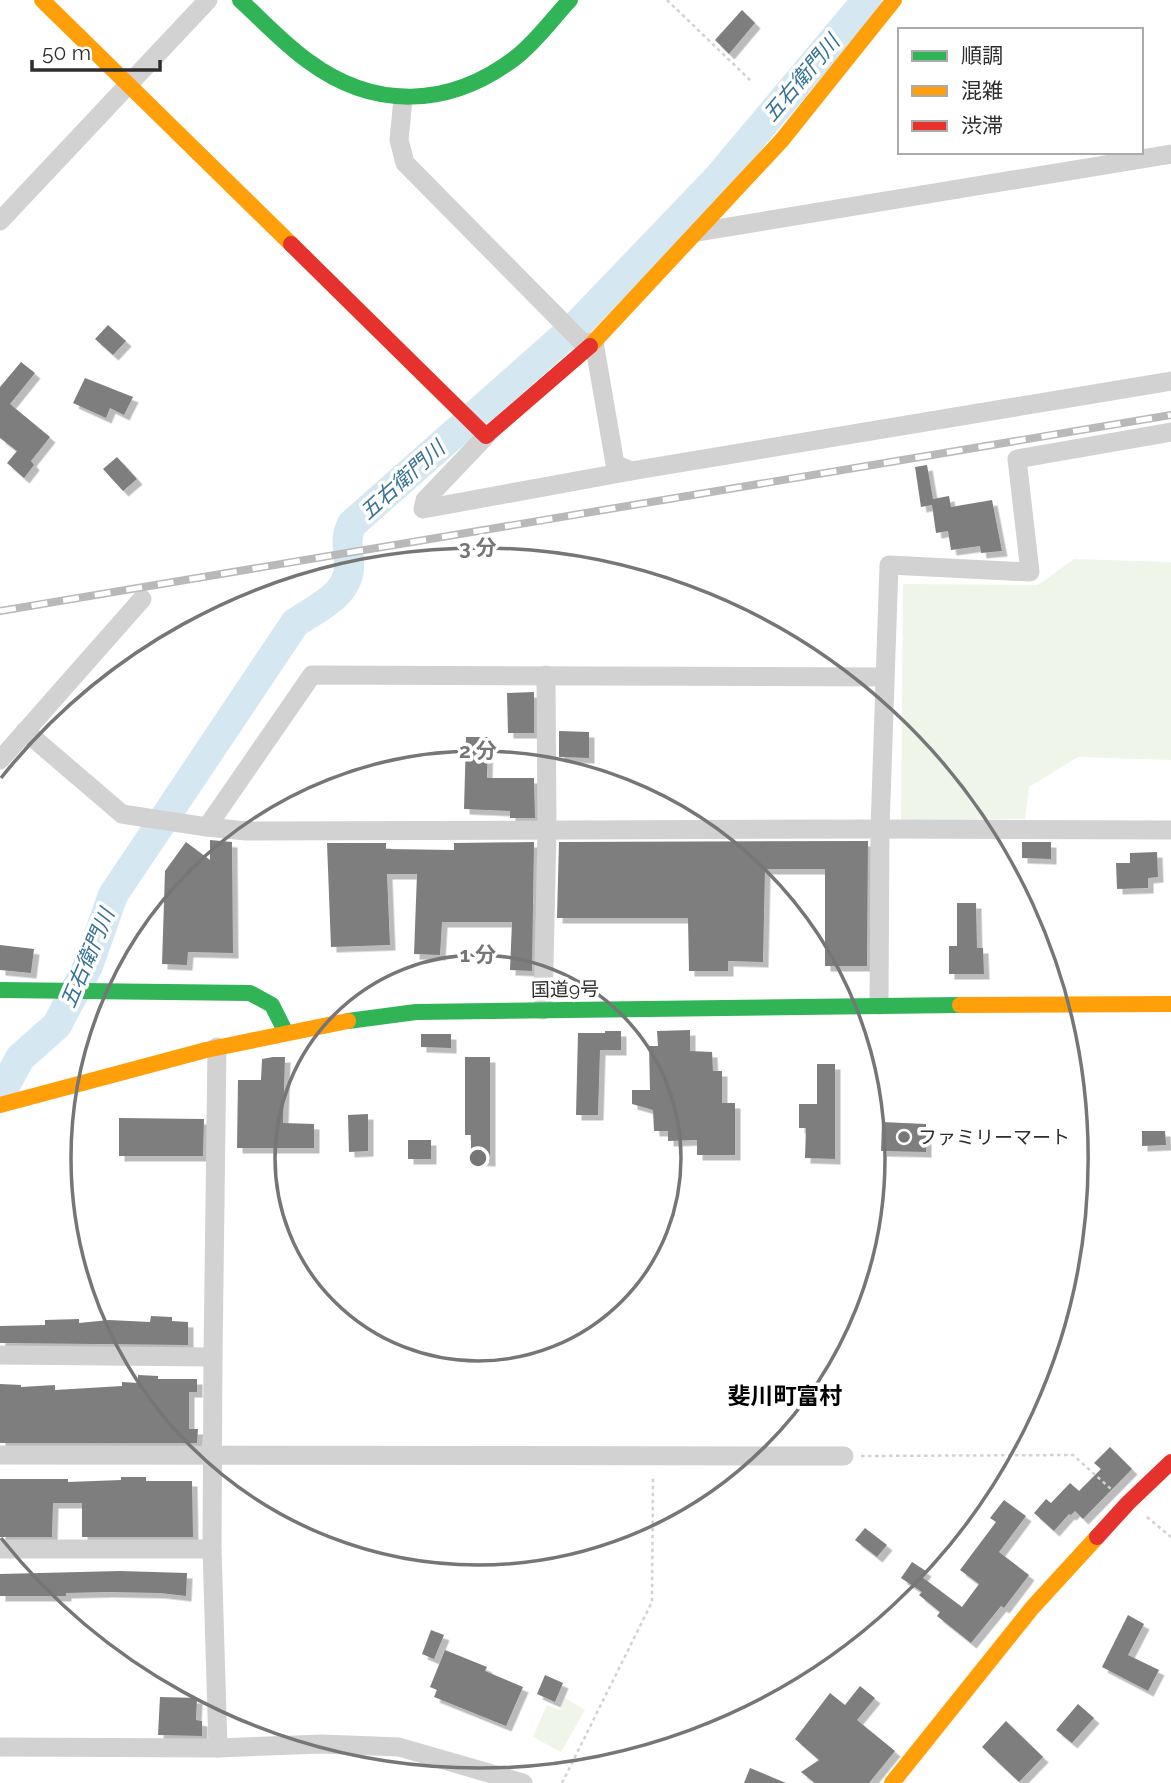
<svg xmlns="http://www.w3.org/2000/svg" width="1171" height="1783" viewBox="0 0 1171 1783" font-family="Raleway,'Noto Sans JP',sans-serif">
<style>
.green{fill:#f0f5ea}
.lines{fill:none;stroke-linecap:round;stroke-linejoin:round}
.river{stroke:#d5e8f2;stroke-width:30}
.building{fill:#7e7e7e;filter:url(#shadow)}
.path{stroke:#d2d2d2;stroke-width:2.5;stroke-dasharray:3.5 3.5;stroke-linecap:butt}
.street{stroke:#d2d2d2;stroke-width:19}
.fast{stroke:#30b455;stroke-width:16}
.slow{stroke:#ff9f0a;stroke-width:16}
.jam{stroke:#e5322d;stroke-width:16}
.rail-casing{stroke:#b9b9b9;stroke-width:8}
.rail{stroke:#fff;stroke-width:5;stroke-dasharray:16;stroke-linecap:butt}
.ring{fill:none;stroke:#767676;stroke-width:3.5}
.poi-dot{fill:#767676;stroke:#fff;stroke-width:2.5}
.labels{text-anchor:middle;dominant-baseline:central;stroke-width:7;stroke-linejoin:round;paint-order:stroke}
.street-label{font-size:19px;fill:#2d2d2d;stroke:#fff}
.poi-label{font-size:19px;fill:#2d2d2d;stroke:#fff;text-anchor:start}
.water-label{font-size:21px;font-style:italic;fill:#367293;stroke:#fff}
.quarter-label{font-size:23px;font-weight:bold;fill:#000;stroke:#fff}
.centre{fill:#767676;stroke:#fff;stroke-width:3.5}
.ring-label{font-size:21px;text-anchor:middle;font-weight:bold;fill:#767676;stroke:#fff;stroke-width:7;stroke-linejoin:round;paint-order:stroke}
</style>
<defs>
<filter id="shadow"><feDropShadow dx="5.5" dy="5.5" stdDeviation="0" flood-color="#0004"/></filter>
</defs>
<rect width="100%" height="100%" fill="#fff"/>
<g class="green">
<polygon points="1074,559 1171,562 1171,760 1078,757 1029,787 1025,819 901,821 903,584 1038,585"/>
<polygon points="565,1698 585,1710 561,1752 533,1737 547,1705 560,1710"/>
</g>
<g class="lines">
<path class="river" d="M 0,1095 L 20,1058 L 57,1025 L 88,966 L 113,895 L 295,623 C 318,607 352,594 349,561 C 348,547 345,538 352,524 L 577,325 L 718,178 L 867,0"/>
</g>
<g class="building">
<polygon points="742,10 755,23 729,54 715,40"/>
<polygon points="108,325 126,341 113,355 95,339"/>
<polygon points="21,362 35,373 10,404 50,437 31,461 34,465 24,478 7,463 17,451 0,438 0,387"/>
<polygon points="85,378 133,397 124,415 110,408 106,418 73,403"/>
<polygon points="117,457 137,479 123,491 103,469"/>
<polygon points="927,465 933,499 949,496 951,507 992,500 1002,551 981,553 980,546 951,550 948,531 936,533 932,505 921,507 915,467"/>
<polygon points="534,692 534,733 508,733 507,693"/>
<polygon points="559,731 589,732 589,758 559,757"/>
<polygon points="466,737 488,737 487,778 534,778 535,818 510,818 510,811 464,809"/>
<polygon points="210,840 232,842 233,953 188,952 187,965 162,964 165,871 186,842 210,860"/>
<polygon points="868,841 867,966 825,966 825,869 765,869 763,962 728,961 728,971 689,971 688,918 557,918 559,842"/>
<polygon points="534,842 532,971 510,970 512,922 442,922 440,955 414,954 417,874 387,874 390,945 331,947 327,843 386,843 386,849 454,850 454,843"/>
<polygon points="1022,842 1051,842 1051,859 1022,858"/>
<polygon points="1157,852 1158,877 1148,878 1148,888 1117,889 1116,863 1130,863 1130,853"/>
<polygon points="957,903 976,903 977,948 983,948 984,974 949,974 949,946 957,946"/>
<polygon points="0,945 34,949 31,973 0,970"/>
<polygon points="690,1030 690,1051 712,1052 713,1071 722,1071 722,1103 735,1103 735,1155 697,1155 697,1140 668,1141 668,1131 654,1131 653,1110 632,1104 632,1090 650,1090 649,1046 658,1046 657,1031"/>
<polygon points="605,1031 621,1031 621,1050 600,1050 598,1115 576,1115 578,1033 605,1033"/>
<polygon points="421,1034 451,1034 451,1048 421,1047"/>
<polygon points="273,1057 285,1057 283,1123 314,1124 314,1148 237,1148 238,1080 261,1080 262,1059"/>
<polygon points="465,1057 490,1057 490,1161 471,1160 471,1135 465,1135"/>
<polygon points="817,1064 835,1064 835,1159 805,1158 806,1128 799,1128 799,1104 817,1104"/>
<polygon points="368,1114 368,1151 349,1152 348,1115"/>
<polygon points="119,1118 204,1119 203,1156 119,1156"/>
<polygon points="882,1122 926,1124 926,1152 881,1151"/>
<polygon points="1142,1131 1165,1131 1166,1145 1142,1146"/>
<rect x="408" y="1140" width="23" height="19"/>
<polygon points="151,1316 172,1317 172,1321 188,1322 188,1345 0,1343 0,1326 45,1325 45,1320 79,1319 79,1323 109,1320 150,1322"/>
<polygon points="138,1375 158,1376 158,1379 197,1379 197,1392 189,1392 189,1429 198,1429 197,1443 0,1443 0,1384 21,1385 21,1387 55,1385 55,1390 122,1386 122,1382 138,1383"/>
<polygon points="1110,1447 1132,1469 1083,1519 1075,1511 1071,1515 1069,1514 1054,1531 1034,1513 1046,1499 1051,1503 1070,1483 1079,1491 1101,1469 1094,1463"/>
<polygon points="121,1477 146,1477 146,1481 192,1481 193,1537 82,1537 82,1503 53,1503 52,1537 0,1537 0,1479 68,1479 68,1482 121,1480"/>
<polygon points="1004,1500 1026,1516 999,1552 1029,1575 1004,1608 1001,1606 971,1643 937,1616 940,1612 919,1595 922,1592 901,1578 912,1562 926,1571 922,1577 962,1607 979,1584 960,1570 996,1522 990,1518"/>
<polygon points="865,1528 887,1545 877,1557 855,1540"/>
<polygon points="120,1571 187,1573 186,1596 160,1593 108,1592 66,1593 66,1596 0,1596 0,1574"/>
<polygon points="1128,1615 1144,1624 1128,1655 1159,1670 1148,1691 1102,1667"/>
<polygon points="431,1630 444,1635 434,1659 422,1654"/>
<polygon points="445,1650 487,1667 485,1671 523,1687 506,1726 434,1697 437,1690 430,1687"/>
<polygon points="545,1675 563,1683 555,1702 537,1694"/>
<polygon points="860,1686 875,1698 857,1720 895,1751 869,1783 815,1783 801,1772 819,1760 795,1739 830,1693 845,1705"/>
<polygon points="160,1697 197,1698 196,1720 202,1721 202,1736 158,1735"/>
<polygon points="1078,1704 1094,1718 1072,1743 1056,1730"/>
<polygon points="1006,1721 1043,1757 1019,1782 982,1747"/>
<polygon points="750,1768 786,1783 744,1783"/>
</g>
<g class="lines">
<g class="path">
<polyline points="667,0 751,81"/>
<polyline points="861,1456 1073,1455 1111,1489"/>
<polyline points="1147,1517 1171,1537"/>
<polyline points="562,1783 652,1602 653,1475"/>
</g>
<g class="street">
<polyline points="403,99 399,140 405,163 583,343 594,342 615,464 631,471 1171,381"/>
<polyline points="0,221 208,0"/>
<polyline points="698,232 1171,154"/>
<polyline points="486,436 425,500 423,509 631,471"/>
<polyline points="25,731 122,814 207,827 312,675 884,677"/>
<polyline points="0,760 142,599"/>
<polyline points="207,827 246,831 880,829 1171,830"/>
<polyline points="879,1005 880,829 889,565 1030,572 1017,459 1171,432"/>
<polyline points="543,1010 547,831 546,675"/>
<polyline points="0,1355 213,1357 212,1549 218,1748"/>
<polyline points="213,1357 217,1047"/>
<polyline points="0,1455 844,1456"/>
<polyline points="0,1549 212,1549"/>
<polyline points="0,1747 218,1748 322,1744 399,1747 523,1783"/>
</g>
<g class="fast">
<path d="M 240,0 C 262,20 283,43 308,61 C 374,110 449,108 515,58 C 536,42 552,19 570,0"/>
<polyline points="0,990 250,993 272,1005 285,1031"/>
<polyline points="348,1021 416,1012 960,1005"/>
</g>
<g class="slow">
<polyline points="42,0 291,244"/>
<polyline points="590,346 782,140 894,0"/>
<polyline points="960,1005 1171,1004"/>
<polyline points="0,1105 206,1050 348,1021"/>
<polyline points="892,1783 1032,1608 1097,1537"/>
</g>
<g class="jam">
<polyline points="291,244 486,436 590,346"/>
<polyline points="1097,1537 1128,1503 1171,1462"/>
</g>
<g class="rail-casing">
<polyline id="rail" points="0,611 1171,415"/>
</g>
<use href="#rail" class="rail"/>
</g>
<g class="ring">
<circle cx="478" cy="1158" r="203"/>
<circle cx="478" cy="1158" r="407"/>
<path d="M1 778A610 610 0 1 1 1 1538"/>
</g>
<circle class="poi-dot" cx="904" cy="1137" r="7"/>
<g class="labels">
<g class="street-label">
<text transform="translate(565 989) rotate(-1)">国道9号</text>
</g>
<g class="poi-label">
<text x="918" y="1137">ファミリーマート</text>
</g>
<g class="water-label">
<text transform="translate(801 78) rotate(-50)">五右衛門川</text>
<text transform="translate(402 480) rotate(-42)">五右衛門川</text>
<text transform="translate(87 958) rotate(-67)">五右衛門川</text>
</g>
<g class="quarter-label">
<text x="785" y="1395">斐川町富村</text>
</g>
</g>
<circle cx="478" cy="1158" r="10" class="centre"/>
<g class="ring-label">
<text x="478" y="555">3 分</text>
<text x="478" y="758">2 分</text>
<text x="478" y="962">1 分</text>
</g>
<rect x="898" y="28" width="245" height="126" fill="#ffffff" stroke="#ababab" stroke-width="2"/>
<rect x="912" y="51" width="35" height="10" fill="#30b455" stroke="#ababab" stroke-width="2"/>
<text x="961" y="63" font-size="21" fill="#2d2d2d">順調</text>
<rect x="912" y="86" width="35" height="10" fill="#ff9f0a" stroke="#ababab" stroke-width="2"/>
<text x="961" y="98" font-size="21" fill="#2d2d2d">混雑</text>
<rect x="912" y="121" width="35" height="10" fill="#e5322d" stroke="#ababab" stroke-width="2"/>
<text x="961" y="133" font-size="21" fill="#2d2d2d">渋滞</text>
<path d="M32 60v10h128v-10" fill="none" stroke="#2d2d2d" stroke-width="3.5"/>
<text x="42" y="60" font-size="21" fill="#2d2d2d" stroke="#ffffff" stroke-width="5" paint-order="stroke">50 m</text>
</svg>
